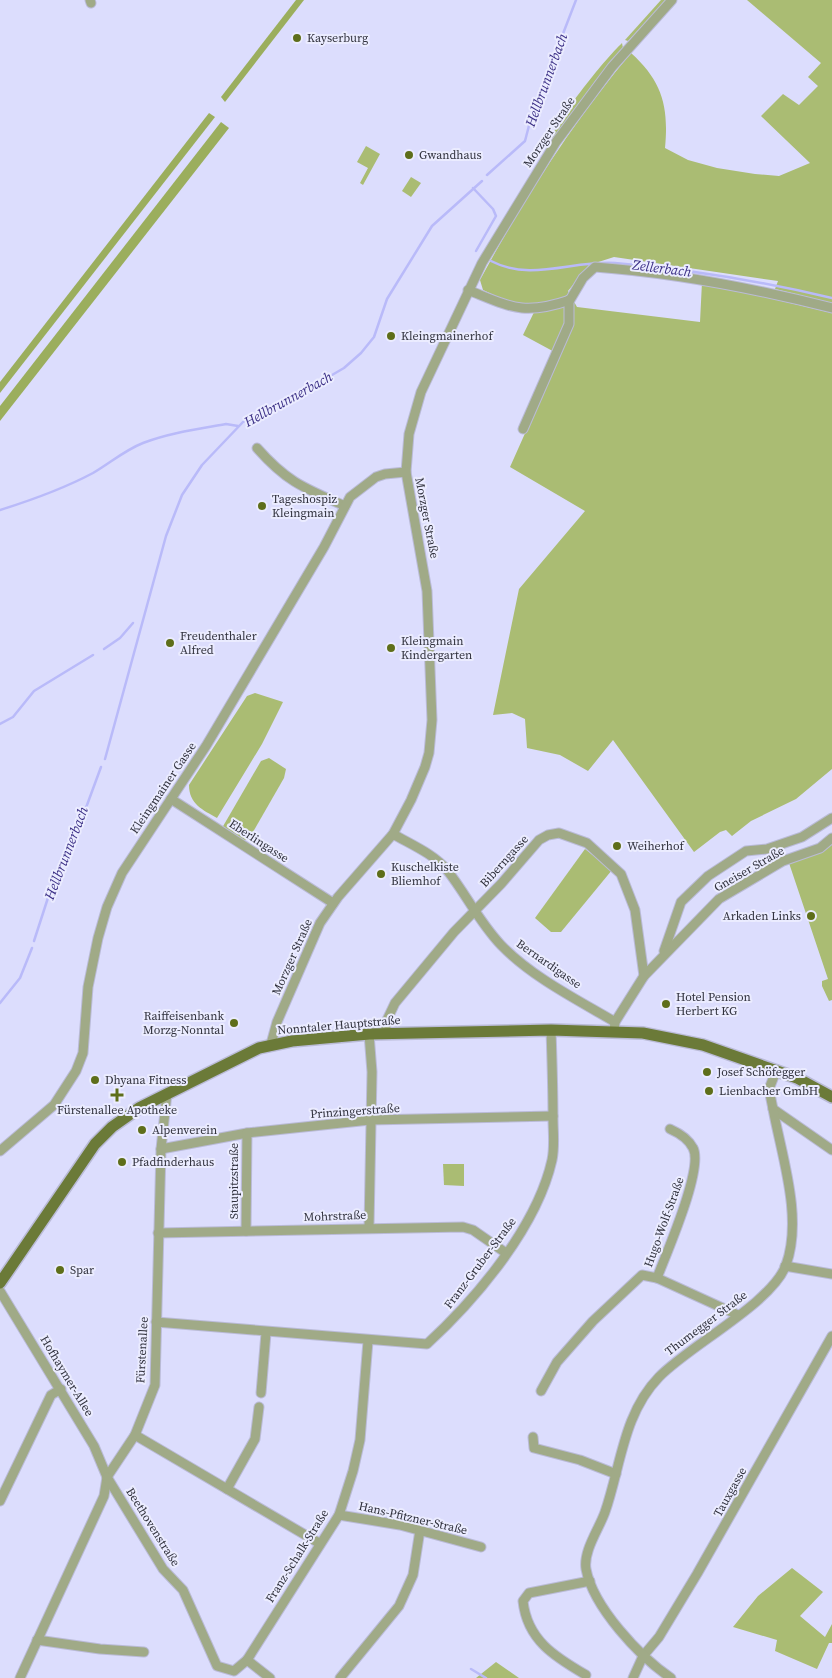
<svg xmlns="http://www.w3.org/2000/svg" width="832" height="1678" viewBox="0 0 832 1678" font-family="'Source Serif 4',serif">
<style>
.green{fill:#aabc73}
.forest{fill:#9bae5d}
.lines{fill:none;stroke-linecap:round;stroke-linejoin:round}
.stream{stroke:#b9baf9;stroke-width:2.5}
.minor-casing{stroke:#babbd7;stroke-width:11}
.major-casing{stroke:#babbd7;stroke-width:14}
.minor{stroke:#a0aa87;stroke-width:9}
.major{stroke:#6b7a38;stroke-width:11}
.poi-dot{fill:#5e6e1a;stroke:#ebecff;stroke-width:2}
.labels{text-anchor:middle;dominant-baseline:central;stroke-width:4;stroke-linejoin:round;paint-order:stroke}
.poi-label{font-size:12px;fill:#30313d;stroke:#ebecff;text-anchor:start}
.street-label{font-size:12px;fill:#30313d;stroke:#ebecff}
.water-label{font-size:14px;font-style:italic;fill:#3b2f86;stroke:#ebecff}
</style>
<rect width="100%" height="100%" fill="#dcddfd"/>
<g class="green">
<polygon points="661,0 666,0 628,41 625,40"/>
<path d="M 747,0 L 832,0 L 832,303 L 775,289 L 778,281 L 614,257 L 589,265 L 568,291 L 577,307 L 700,322 L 702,282 L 832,313 L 832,769 L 796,799 L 751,821 L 732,836 L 726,830 L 720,832 L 694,852 L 613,740 L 588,771 L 560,755 L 527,748 L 525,719 L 512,713 L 493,715 L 519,589 L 585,511 L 510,467 L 560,355 L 523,335 L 537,306 C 517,306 502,299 483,290 L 480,280 C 523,200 573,122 631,53 C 662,81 669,106 665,148 L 688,160 L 717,168 L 755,174 L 779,176 L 810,163 L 761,116 L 783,94 L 799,105 L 818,86 L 808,77 L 821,63 Z"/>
<path d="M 622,43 L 623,48 L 596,80 L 549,144 C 553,123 605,59 622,43 Z"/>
<polygon points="366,146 380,154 363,185 360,183 368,168 357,162"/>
<polygon points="411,177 421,183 411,197 402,191"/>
<path d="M 255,693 L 283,702 L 262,744 L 217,818 C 203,810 189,804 189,785 L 247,696 Z"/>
<polygon points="269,758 286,769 284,778 249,839 242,841 222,828 261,761"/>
<polygon points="832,844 832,1000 829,1001 822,986 822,981 828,979 789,863 821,852"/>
<polygon points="585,849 612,870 561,932 551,932 535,918"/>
<polygon points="443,1164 464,1164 464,1186 444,1185"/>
<polygon points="792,1568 823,1592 800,1616 825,1637 832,1624 832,1643 829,1643 817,1669 775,1651 777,1640 733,1627 758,1596"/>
<polygon points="496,1662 519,1678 476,1678"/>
</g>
<g class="forest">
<polygon points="296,0 304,0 225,102 221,97"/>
<polygon points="209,113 215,117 0,393 0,382"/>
<polygon points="221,122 229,128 0,421 0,406"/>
</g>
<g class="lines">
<g class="stream">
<polyline points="487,175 525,141 532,114 576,0"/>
<polyline points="473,188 493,209 496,216 476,251"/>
<path d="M 491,261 C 531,282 573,260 615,263 C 688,269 760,281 832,298"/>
<path d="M 0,510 C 32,500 63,489 93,473 C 110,463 125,450 143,443 C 169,433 198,429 226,424 L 238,426"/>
<polyline points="104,649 120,638 133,623"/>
<polyline points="0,724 13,717 34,691 93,655"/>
<polyline points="105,759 166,536 182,495 202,465 243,422 301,393 344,368 361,353 374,337 387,299 432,226 482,181"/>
<polyline points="34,941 56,873 87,805 101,767"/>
<polyline points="0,1003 20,978 32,948"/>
<polyline points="471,1669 486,1678"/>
</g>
<g class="minor-casing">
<g id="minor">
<polyline points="90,0 91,3"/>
<path d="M 468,290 C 511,307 523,316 570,300 L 583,278 L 595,267 C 676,273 753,288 832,308"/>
<polyline points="523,429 569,324 569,300"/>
<path d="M 257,448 C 287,482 304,488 345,506"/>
<polyline points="171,799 333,903"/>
<path d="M 393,834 C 410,844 434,854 447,870 C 466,894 479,922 501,945 C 532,977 576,999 615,1022"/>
<polyline points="664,951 681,902 708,876 746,851 767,849 802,837 832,818"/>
<polyline points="614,1031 615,1022 644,976 719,899 783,861 820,848 832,838"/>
<polyline points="386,1033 386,1022 395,1003 454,932 501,884 539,840 548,835 559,833 587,843 621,874 635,910 644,976"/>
<polyline points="271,1044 277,1022 320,923 338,897 393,834 411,800 425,767 429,753 432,720 427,591 406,472 409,434 421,392 482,263 556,142 612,67 672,0"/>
<polyline points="773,1109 832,1150"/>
<path d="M 670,1129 C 679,1133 688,1138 693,1148 C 704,1168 666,1254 657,1278 L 738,1315"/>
<polyline points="161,1149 247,1133 370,1120 553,1116"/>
<polyline points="0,1151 54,1105 76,1071 83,1053 88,987 98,938 107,907 122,873 206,746 324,547 350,497 376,477 385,474 406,472"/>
<polyline points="369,1227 372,1072 369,1034"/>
<polyline points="246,1231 247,1133"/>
<polyline points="158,1233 463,1227 473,1230 506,1253"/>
<polyline points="785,1266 832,1274"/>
<polyline points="0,1291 94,1446 107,1477 104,1496 20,1678"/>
<path d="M 156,1322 L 427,1344 C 476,1299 537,1227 552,1160 C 555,1146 553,1132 553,1118 C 553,1089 552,1060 551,1030"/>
<polyline points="541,1391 557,1362 593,1321 642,1275 657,1278"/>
<polyline points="261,1393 266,1333"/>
<polyline points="135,1435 319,1543"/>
<polyline points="533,1437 534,1448 580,1460 616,1474"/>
<polyline points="107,1477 135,1435 155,1385 161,1149 167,1093"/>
<polyline points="107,1477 163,1569 183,1590 217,1666 234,1671 247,1660 270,1678"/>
<polyline points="227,1489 255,1439 259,1407"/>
<polyline points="0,1501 51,1395 61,1389"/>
<polyline points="339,1515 400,1525 481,1547"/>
<polyline points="37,1640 100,1649 144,1652"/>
<polyline points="247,1660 339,1515 353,1471 360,1440 368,1341"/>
<path d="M 586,1675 C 555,1657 527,1640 523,1601 L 529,1593 L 590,1581"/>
<polyline points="340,1678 399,1606 413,1575 420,1530"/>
<polyline points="633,1678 643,1656 659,1637 697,1574 832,1336"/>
<path d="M 671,1678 C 640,1657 593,1607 586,1569 C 583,1551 599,1529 605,1512 C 621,1466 623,1414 659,1377 C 690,1345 772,1303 786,1265 C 803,1218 782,1157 773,1109 L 769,1089 L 776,1071"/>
</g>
</g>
<g class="major-casing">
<polyline id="major" points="0,1283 95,1144 112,1127 139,1108 259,1048 292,1041 369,1034 551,1030 643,1033 703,1045 797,1078 832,1097"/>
</g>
<use href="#minor" class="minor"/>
<use href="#major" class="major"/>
</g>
<g class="poi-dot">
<circle cx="297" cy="38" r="5"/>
<circle cx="409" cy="155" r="5"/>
<circle cx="391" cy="336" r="5"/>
<circle cx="262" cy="506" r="5"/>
<circle cx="170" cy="643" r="5"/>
<circle cx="391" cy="648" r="5"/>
<circle cx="617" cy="846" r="5"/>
<circle cx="381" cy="874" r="5"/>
<circle cx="811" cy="916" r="5"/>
<circle cx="666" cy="1004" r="5"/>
<circle cx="234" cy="1023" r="5"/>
<circle cx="707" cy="1072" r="5"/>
<circle cx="95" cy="1080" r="5"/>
<circle cx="709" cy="1091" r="5"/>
<path d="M114.5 1087.5h5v5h5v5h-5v5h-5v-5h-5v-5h5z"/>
<circle cx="142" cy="1130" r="5"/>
<circle cx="122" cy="1162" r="5"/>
<circle cx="60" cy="1270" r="5"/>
</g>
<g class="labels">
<g class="poi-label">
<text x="307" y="38">Kayserburg</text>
<text x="419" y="155">Gwandhaus</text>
<text x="401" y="336">Kleingmainerhof</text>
<text x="272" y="499">Tageshospiz<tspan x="272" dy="14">Kleingmain</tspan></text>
<text x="180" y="636">Freudenthaler<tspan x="180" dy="14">Alfred</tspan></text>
<text x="401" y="641">Kleingmain<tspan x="401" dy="14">Kindergarten</tspan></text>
<text x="627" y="846">Weiherhof</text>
<text x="391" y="867">Kuschelkiste<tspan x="391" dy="14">Bliemhof</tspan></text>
<text x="801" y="916" text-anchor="end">Arkaden Links</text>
<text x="676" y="997">Hotel Pension<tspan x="676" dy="14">Herbert KG</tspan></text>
<text x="224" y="1016" text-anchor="end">Raiffeisenbank<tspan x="224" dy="14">Morzg-Nonntal</tspan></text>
<text x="717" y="1072">Josef Schöfegger</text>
<text x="105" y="1080">Dhyana Fitness</text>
<text x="719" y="1091">Lienbacher GmbH</text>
<text x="117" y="1110" text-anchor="middle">Fürstenallee Apotheke</text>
<text x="152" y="1130">Alpenverein</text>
<text x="132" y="1162">Pfadfinderhaus</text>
<text x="70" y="1270">Spar</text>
</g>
<g class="street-label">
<text transform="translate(549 132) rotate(-56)">Morzger Straße</text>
<text transform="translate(427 518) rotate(79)">Morzger Straße</text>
<text transform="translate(163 788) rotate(-56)">Kleingmainer Gasse</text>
<text transform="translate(259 841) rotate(33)">Eberlingasse</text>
<text transform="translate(504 861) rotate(-48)">Biberngasse</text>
<text transform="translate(749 869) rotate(-30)">Gneiser Straße</text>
<text transform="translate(292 957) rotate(-66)">Morzger Straße</text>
<text transform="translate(549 964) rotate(35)">Bernardigasse</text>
<text transform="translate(339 1025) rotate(-5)">Nonntaler Hauptstraße</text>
<text transform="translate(355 1111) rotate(-4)">Prinzingerstraße</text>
<text transform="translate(234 1181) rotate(-90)">Staupitzstraße</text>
<text transform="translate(335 1216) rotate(-2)">Mohrstraße</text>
<text transform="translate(664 1222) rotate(-70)">Hugo-Wolf-Straße</text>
<text transform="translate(480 1263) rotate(-53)">Franz-Gruber-Straße</text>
<text transform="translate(706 1323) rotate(-37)">Thumegger Straße</text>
<text transform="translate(142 1350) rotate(-87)">Fürstenallee</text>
<text transform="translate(67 1376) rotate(59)">Hofhaymer-Allee</text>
<text transform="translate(730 1492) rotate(-61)">Tauxgasse</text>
<text transform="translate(413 1518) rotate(13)">Hans-Pfitzner-Straße</text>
<text transform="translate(153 1527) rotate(58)">Beethovenstraße</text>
<text transform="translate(297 1556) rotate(-58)">Franz-Schalk-Straße</text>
</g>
<g class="water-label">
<text transform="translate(546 80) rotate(-70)">Hellbrunnerbach</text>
<text transform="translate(662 268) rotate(7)">Zellerbach</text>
<text transform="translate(288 399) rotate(-29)">Hellbrunnerbach</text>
<text transform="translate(66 853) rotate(-69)">Hellbrunnerbach</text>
</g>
</g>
</svg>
